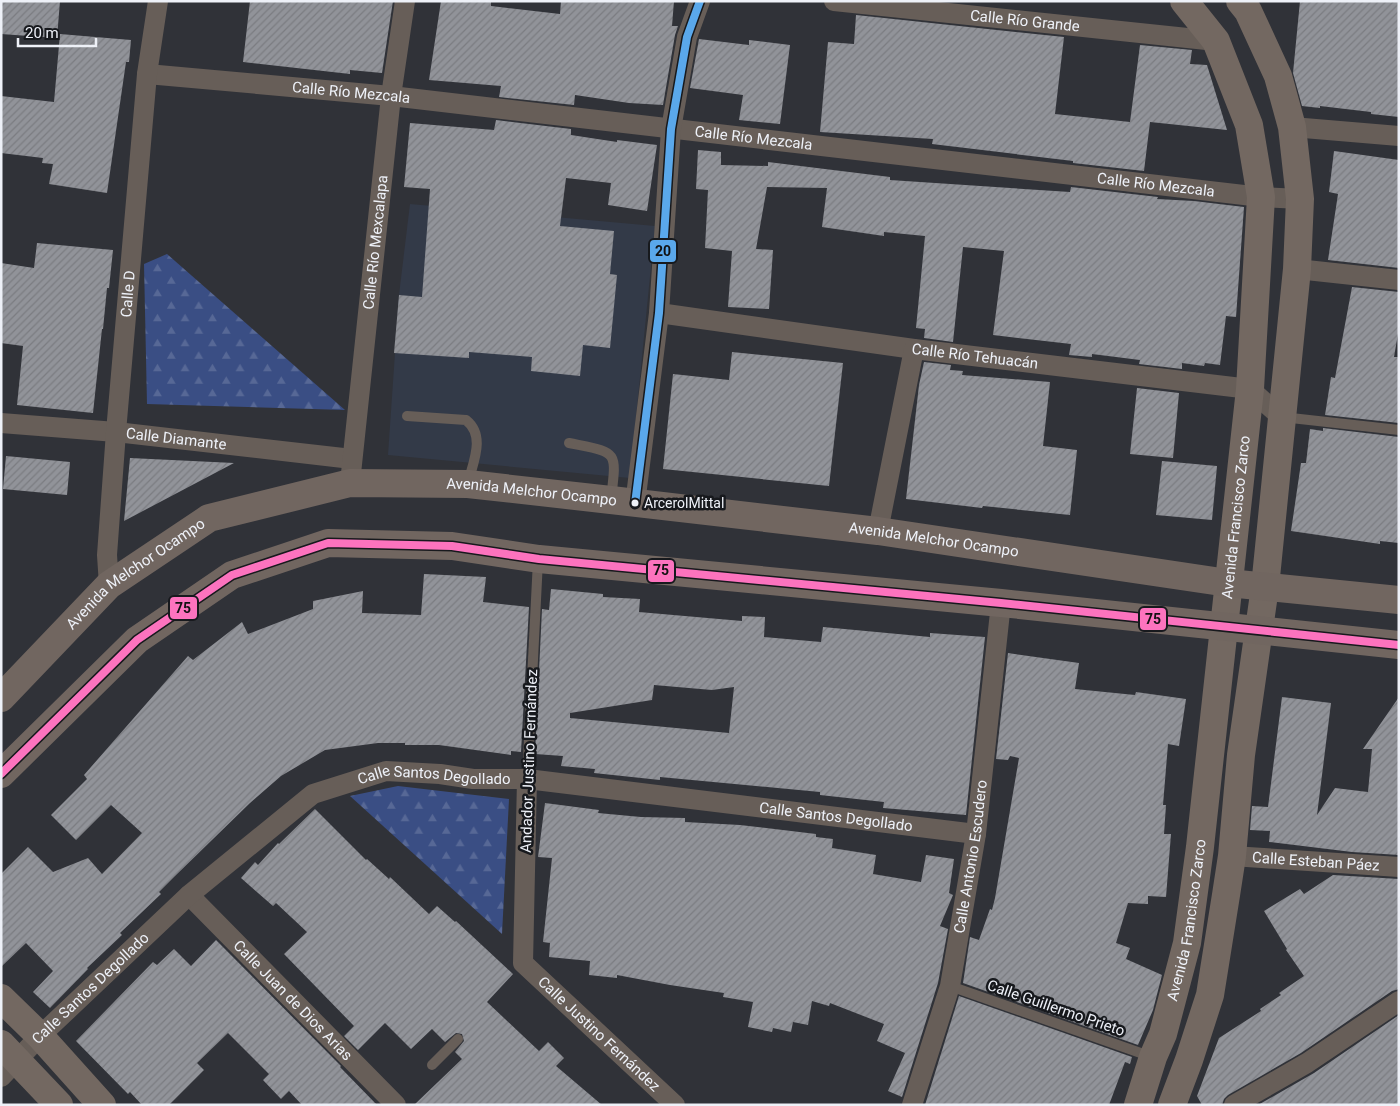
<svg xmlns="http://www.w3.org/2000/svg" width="1400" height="1106" viewBox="0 0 1400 1106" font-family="Roboto,sans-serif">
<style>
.built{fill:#333a48}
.forest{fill:url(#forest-firs)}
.building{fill:url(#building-hatch);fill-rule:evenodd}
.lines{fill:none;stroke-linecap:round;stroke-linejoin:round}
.lane{stroke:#675e58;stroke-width:10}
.street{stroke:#675e58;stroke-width:20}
.secondary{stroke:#736861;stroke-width:28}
.primary{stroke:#716660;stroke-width:28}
.bus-1-casing{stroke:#17191d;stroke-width:11}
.bus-2-casing{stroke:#17191d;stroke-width:11}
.bus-1{stroke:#5aa8eb;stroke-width:8}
.bus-2{stroke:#fc73be;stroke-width:8}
.bus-dot{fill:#eef1f8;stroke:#17191d;stroke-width:2}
.labels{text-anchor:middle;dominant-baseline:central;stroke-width:5;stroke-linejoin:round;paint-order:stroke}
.bus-label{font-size:14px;fill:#eef1f8;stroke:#17191d;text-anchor:start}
.street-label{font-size:15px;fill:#eef1f8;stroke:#17191d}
.line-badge{stroke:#17191d;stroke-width:2}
.pale-badge-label{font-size:14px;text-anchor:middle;font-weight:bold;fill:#111}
</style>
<defs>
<pattern id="forest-firs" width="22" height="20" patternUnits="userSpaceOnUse" patternTransform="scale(1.25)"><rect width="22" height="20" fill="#3a4e84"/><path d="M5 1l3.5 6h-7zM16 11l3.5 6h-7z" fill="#576896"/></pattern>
<pattern id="building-hatch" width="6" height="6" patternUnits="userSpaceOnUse" patternTransform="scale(1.25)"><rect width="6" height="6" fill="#919399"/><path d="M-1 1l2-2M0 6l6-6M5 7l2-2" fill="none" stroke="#7b7c81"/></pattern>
</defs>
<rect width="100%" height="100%" fill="#303238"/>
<polygon class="built" points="410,204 655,226 630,478 388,455 399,295"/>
<g class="forest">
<polygon points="167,254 345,410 147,404 144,264"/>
<polygon points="398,786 509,799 502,934 350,796"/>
</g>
<g class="building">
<polygon points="1,1 60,1 57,38 1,34"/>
<polygon points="250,1 393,1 382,73 350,70 350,74 243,62"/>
<polygon points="441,1 491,1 491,6 560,14 561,1 674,1 672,26 678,26 675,35 663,105 629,103 575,95 574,105 499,97 501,86 429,80"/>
<polygon points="1300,1 1399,1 1399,117 1371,114 1371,112 1320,106 1320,108 1302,106 1293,73"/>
<polygon points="856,15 1064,37 1055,114 1130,122 1140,45 1192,50 1190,64 1207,65 1227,130 1150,122 1144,171 1073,163 1073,161 932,144 933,139 820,132 828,42 854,44"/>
<polygon points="60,34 131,40 129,62 126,62 107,193 49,184 53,164 42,163 43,158 1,153 1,96 54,102"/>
<polygon points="699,39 749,45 749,40 790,45 780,124 739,120 743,95 690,88"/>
<polygon points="496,120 571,129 571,135 617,142 617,140 657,145 647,211 608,205 611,183 566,178 560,226 614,231 610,274 617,275 610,348 583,345 580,376 531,371 532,357 469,352 469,358 394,353 399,295 422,297 430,189 404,187 410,123 494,130"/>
<polygon points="698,150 721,152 721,165 768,166 768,162 890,177 890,180 1070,192 1071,187 1158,197 1157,199 1194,201 1244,207 1236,317 1226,316 1220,365 1205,363 1204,366 1182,363 1182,369 1139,364 1140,360 1092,354 1092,357 1069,355 1071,344 993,335 1004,251 963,247 953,342 924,338 925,329 916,328 925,236 884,232 884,236 822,227 827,188 767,187 756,249 773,250 769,309 728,307 732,251 705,248 708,190 696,189"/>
<polygon points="1334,151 1399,160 1399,268 1328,260 1338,194 1329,192"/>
<polygon points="37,243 113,250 109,288 107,288 103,329 102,329 93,413 17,405 23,346 1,343 1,263 34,268"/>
<polygon points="1352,287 1399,292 1399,328 1394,357 1399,357 1399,423 1325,415 1331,377 1335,378"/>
<polygon points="732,352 843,363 829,486 663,469 673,374 729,380"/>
<polygon points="924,362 951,365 950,370 963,371 962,375 1050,382 1043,446 1077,450 1070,515 983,506 982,508 906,499 919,385"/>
<polygon points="1137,388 1179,393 1173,458 1130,454"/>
<polygon points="1323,428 1399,437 1399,543 1380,541 1380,544 1291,531 1301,463 1306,463 1310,429 1323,431"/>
<polygon points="6,456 70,462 67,495 3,489"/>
<polygon points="130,458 234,463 124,521"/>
<polygon points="1162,461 1217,466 1212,520 1156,515"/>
<polygon points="424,574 486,577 483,602 529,607 521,752 511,751 511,755 439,745 405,745 405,743 378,743 325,750 281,776 250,803 175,876 159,892 161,894 120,933 122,935 87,968 88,969 50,1008 33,992 53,971 26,943 1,967 1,874 28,847 53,872 88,858 102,874 142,833 111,805 76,840 51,815 87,779 84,775 188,656 193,660 242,622 248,634 313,609 313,601 363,591 362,613 421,615"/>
<path d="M 551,589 L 603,594 L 603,597 L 640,599 L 639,612 L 742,621 L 742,616 L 765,617 L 764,637 L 821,642 L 823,627 L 930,637 L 930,633 L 985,637 L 966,815 L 883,808 L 884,802 L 820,795 L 820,792 L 660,777 L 660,780 L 594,773 L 595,769 L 561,766 L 563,756 L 535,754 L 542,609 L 549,610 ZM 654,685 L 712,690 L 734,687 L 729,733 L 570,718 L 570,713 L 652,700 Z"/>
<polygon points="1008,653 1079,663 1075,689 1135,695 1136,692 1186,699 1179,746 1168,744 1163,805 1166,805 1164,834 1171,834 1166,897 1148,896 1148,904 1128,903 1116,943 1130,948 1126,959 1162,975 1153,1010 1138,1045 963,983 970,937 979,940 990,909 992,910 995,898 1019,758 1010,756 1008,760 996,759"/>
<polygon points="1282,697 1331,703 1317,815 1335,788 1368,792 1372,749 1363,749 1399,697 1399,855 1352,852 1269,842 1270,831 1250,830 1252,806 1268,807"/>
<polygon points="545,803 599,810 598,813 641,817 685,818 685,822 740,825 816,834 816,837 833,839 832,848 876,855 873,874 921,882 926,855 954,859 949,893 953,895 940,926 948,929 938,983 902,1097 888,1091 905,1053 877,1041 884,1024 830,1003 829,1006 812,1001 808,1025 793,1022 791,1032 773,1028 772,1032 748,1027 753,1002 723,997 724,993 670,985 617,975 617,978 589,975 590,961 549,957 550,943 543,942 552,858 538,857"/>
<polygon points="315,809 366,860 367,859 389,879 390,877 429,914 437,906 455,922 456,921 513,974 487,1002 539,1051 548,1042 564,1058 556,1066 602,1105 414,1105 462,1059 455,1052 464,1041 462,1034 456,1033 445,1042 432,1029 411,1049 385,1023 358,1050 344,1036 354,1026 284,954 307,932 276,903 273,906 241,878 255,862 258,865 278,843 279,844"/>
<polygon points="1333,875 1399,879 1399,989 1392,991 1301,1053 1228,1095 1224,1099 1222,1105 1202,1105 1197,1096 1219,1038 1261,1011 1260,1009 1281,995 1279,993 1304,976 1286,950 1287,949 1264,911 1300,889 1304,894"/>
<polygon points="216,940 341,1066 340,1067 377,1105 302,1105 289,1091 281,1099 263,1080 269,1074 228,1033 197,1063 204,1070 169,1105 142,1105 130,1092 128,1094 76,1041 153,962 157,965 174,949 191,966"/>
<polygon points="959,996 1132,1057 1130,1064 1125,1062 1109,1105 925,1105"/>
<polygon points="1399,1015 1399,1105 1258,1105 1314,1073"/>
</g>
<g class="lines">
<g class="lane">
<path d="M 407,416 L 466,420 C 486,436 473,462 468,483"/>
<polyline points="1282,417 1399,430"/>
<path d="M 569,443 C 618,453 617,449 611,499"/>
<polyline points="527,779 538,560"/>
<polyline points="950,986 1152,1057"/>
<polyline points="432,1065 458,1039"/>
</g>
<g class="street">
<path id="s1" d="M 834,1 L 1216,41"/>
<path id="s2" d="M 147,74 L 391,96 L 1261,197 L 1300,199"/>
<polyline points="1292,127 1399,136"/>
<polyline points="1297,269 1399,280"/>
<path id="s3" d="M 659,313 L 914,349 L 1250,389 L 1281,417"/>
<path id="s4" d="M 1,423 L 116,432 L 352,459"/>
<path id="s5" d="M 350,483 L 391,96 L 405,1"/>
<polyline points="635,504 659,313 671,129 687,37 700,1"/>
<polyline points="878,531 914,349"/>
<path id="s6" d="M 109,585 L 107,555 L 116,432 L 147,74 L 158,1"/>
<path id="s7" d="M 527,779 L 523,963 L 675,1105"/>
<path id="s8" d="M 1232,856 L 1399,867"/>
<path id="s9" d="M 189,895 L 396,1105"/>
<path id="s10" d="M 1,1077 L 40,1036 L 189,895 L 313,794 L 386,771 L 440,774 L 473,779 L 527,779 L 976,834"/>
<path id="s11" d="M 912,1105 L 950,986 L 976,834 L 1001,603"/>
<polyline points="1234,1105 1307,1063 1399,1001"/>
</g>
<g class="secondary">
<polyline points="1,998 40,1036 102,1105"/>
<polyline points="1,1044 59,1105"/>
<path id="s12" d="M 1138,1105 L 1153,1057 L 1163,1034 L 1187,943 L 1200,847 L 1250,389 L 1261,197 L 1249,125 L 1216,41 L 1184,1"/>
<polyline points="1172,1105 1189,1060 1210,995 1226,895 1232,856 1241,755 1265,587 1297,269 1300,199 1292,127 1278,76 1248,11 1240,1"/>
</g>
<g class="primary">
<path id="s13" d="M 1,698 L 109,585 L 209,518 L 350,483 L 468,484 L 611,500 L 878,531 L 1228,583 L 1399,600"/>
<polyline points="1,774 137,640 232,575 328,543 452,546 539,559 1001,603 1399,645"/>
</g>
<g class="bus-1-casing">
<polyline id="bus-1" points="635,504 659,313 671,129 687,37 700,1"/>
</g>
<g class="bus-2-casing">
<polyline id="bus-2" points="1,774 137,640 232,575 328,543 452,546 539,559 1001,603 1399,645"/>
</g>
<use href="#bus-1" class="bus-1"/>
<use href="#bus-2" class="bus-2"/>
</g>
<circle class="bus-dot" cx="635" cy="503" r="4.5"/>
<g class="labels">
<g class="bus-label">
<text x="644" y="503">ArcerolMittal</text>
</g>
<g class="street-label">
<text stroke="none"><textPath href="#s1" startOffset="192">Calle Río Grande</textPath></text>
<text stroke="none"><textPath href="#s2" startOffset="205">Calle Río Mezcala</textPath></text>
<text stroke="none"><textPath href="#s2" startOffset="610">Calle Río Mezcala</textPath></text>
<text stroke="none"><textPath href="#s2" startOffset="1015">Calle Río Mezcala</textPath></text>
<text stroke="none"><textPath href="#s5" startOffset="242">Calle Río Mexcalapa</textPath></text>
<text stroke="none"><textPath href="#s6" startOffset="292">Calle D</textPath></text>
<text stroke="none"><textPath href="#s3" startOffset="319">Calle Río Tehuacán</textPath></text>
<text stroke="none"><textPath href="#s4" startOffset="176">Calle Diamante</textPath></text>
<text stroke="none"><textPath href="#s13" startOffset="604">Avenida Melchor Ocampo</textPath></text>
<text stroke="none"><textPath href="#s12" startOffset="598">Avenida Francisco Zarco</textPath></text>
<text stroke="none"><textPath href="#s13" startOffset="1009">Avenida Melchor Ocampo</textPath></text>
<text stroke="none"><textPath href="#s13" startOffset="184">Avenida Melchor Ocampo</textPath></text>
<text transform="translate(529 761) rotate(-88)">Andador Justino Fernández</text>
<text stroke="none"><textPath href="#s10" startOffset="546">Calle Santos Degollado</textPath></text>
<text stroke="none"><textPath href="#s10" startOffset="951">Calle Santos Degollado</textPath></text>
<text stroke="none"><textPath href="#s11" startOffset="256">Calle Antonio Escudero</textPath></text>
<text stroke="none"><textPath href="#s8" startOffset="84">Calle Esteban Páez</textPath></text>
<text stroke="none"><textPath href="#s12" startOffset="192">Avenida Francisco Zarco</textPath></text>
<text stroke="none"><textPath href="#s10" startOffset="126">Calle Santos Degollado</textPath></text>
<text stroke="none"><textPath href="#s9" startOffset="148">Calle Juan de Dios Arias</textPath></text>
<text transform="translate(1056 1008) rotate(19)">Calle Guillermo Prieto</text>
<text stroke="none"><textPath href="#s7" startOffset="288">Calle Justino Fernández</textPath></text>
</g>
</g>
<g class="line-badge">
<rect x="649" y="239" width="28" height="24" rx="5" fill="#5aa8eb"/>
<rect x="647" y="559" width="28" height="24" rx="5" fill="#fc73be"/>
<rect x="169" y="596" width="29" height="24" rx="5" fill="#fc73be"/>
<rect x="1139" y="607" width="28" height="24" rx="5" fill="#fc73be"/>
</g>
<g class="pale-badge-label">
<text x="663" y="256">20</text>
<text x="661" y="575">75</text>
<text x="183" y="613">75</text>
<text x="1153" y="624">75</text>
</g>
<rect width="1400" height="1106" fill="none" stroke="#eef1f8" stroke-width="5"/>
<path d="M18 38v8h78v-8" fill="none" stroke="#eef1f8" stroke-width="2.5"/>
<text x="25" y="38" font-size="15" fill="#eef1f8" stroke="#17191d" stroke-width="4" paint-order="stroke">20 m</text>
</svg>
